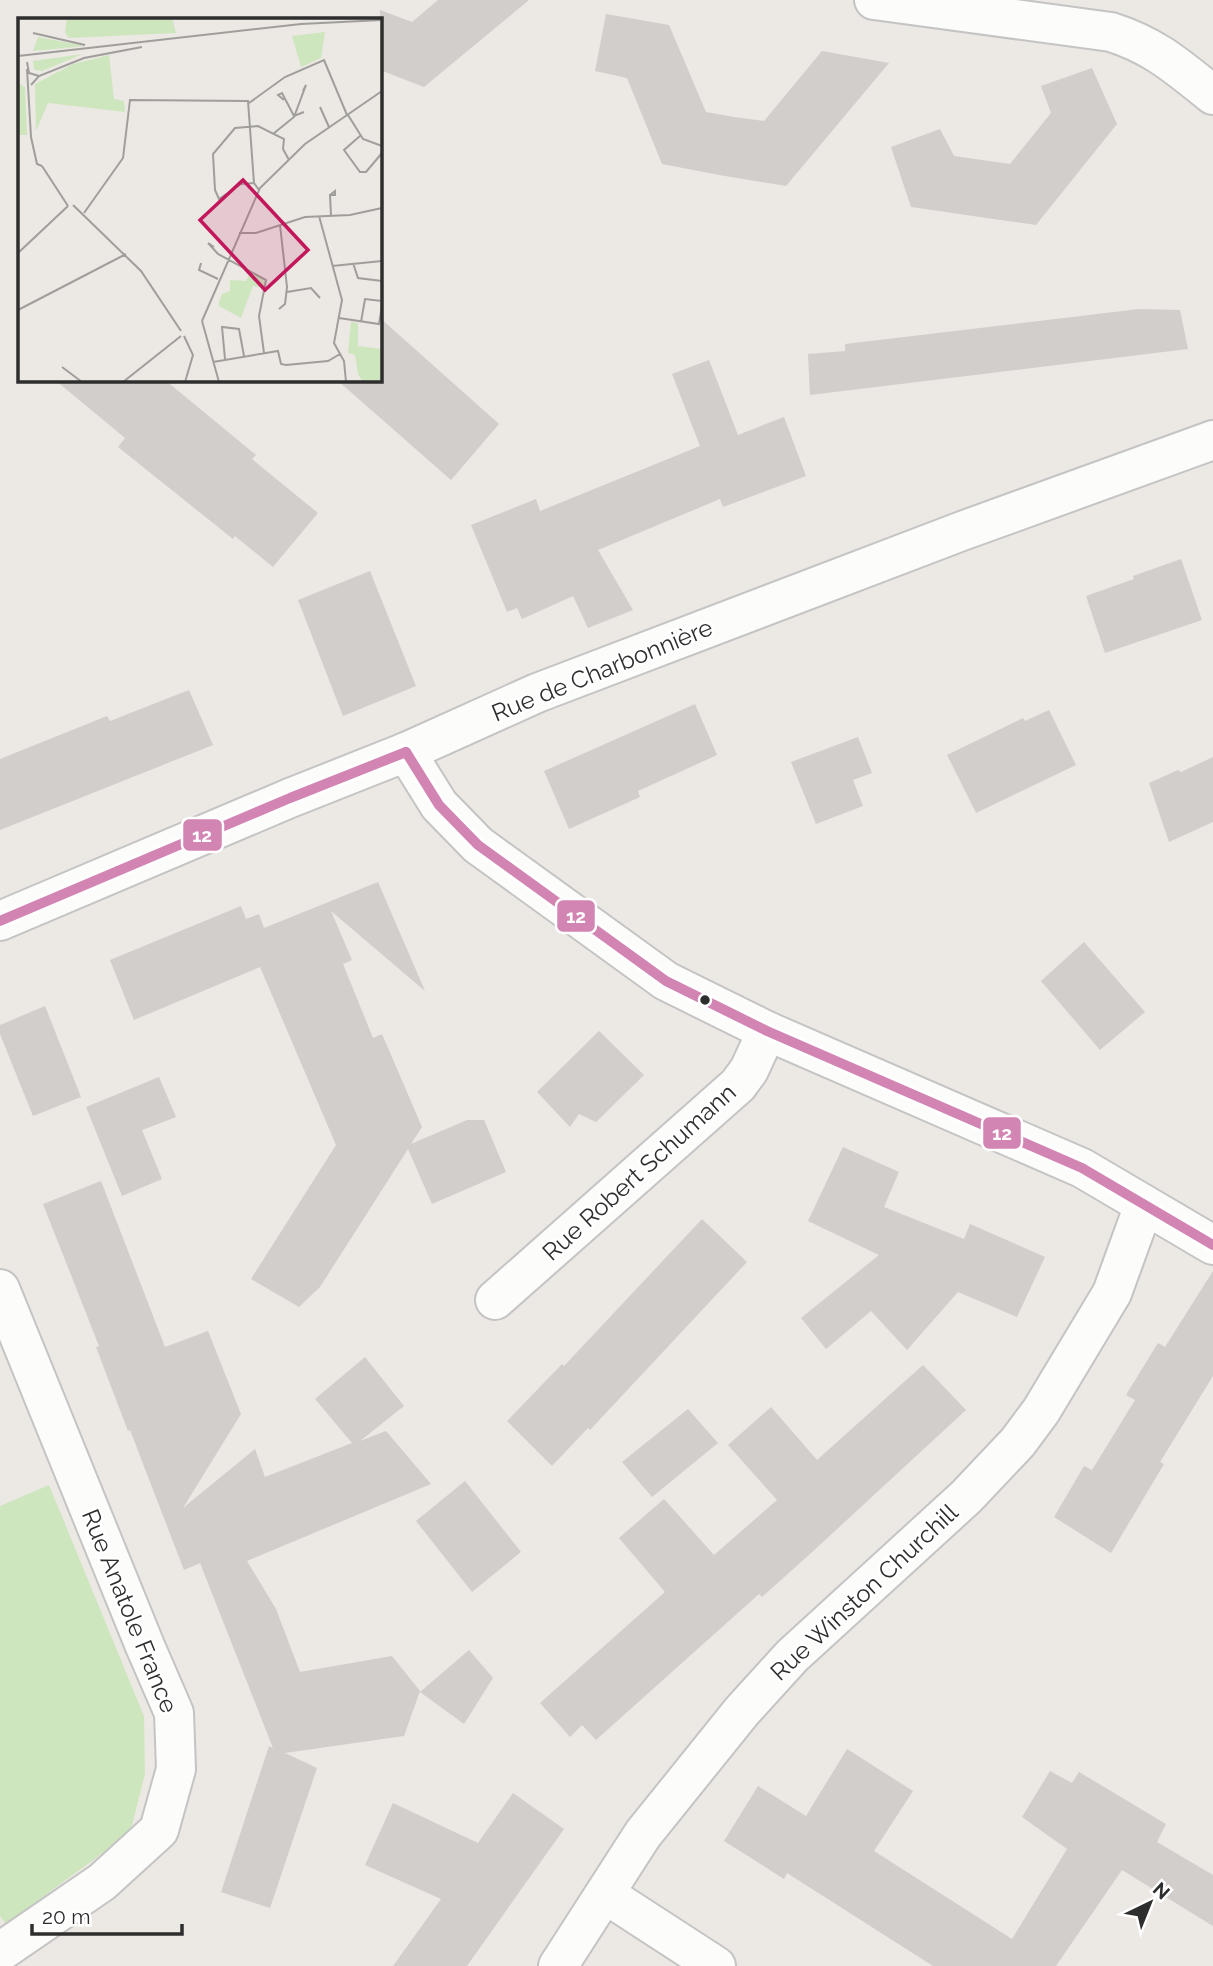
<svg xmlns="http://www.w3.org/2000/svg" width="1213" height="1966" viewBox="0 0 1213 1966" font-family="Raleway,sans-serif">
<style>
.green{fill:#cee6be}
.building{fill:#d1cecb}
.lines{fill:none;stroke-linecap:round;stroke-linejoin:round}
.street-casing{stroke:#c5c4c5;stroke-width:42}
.secondary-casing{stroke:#c5c4c5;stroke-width:42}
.street{stroke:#fcfcfb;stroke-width:38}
.secondary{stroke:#fcfcfb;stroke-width:38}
.bus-1-casing{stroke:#fff;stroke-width:16}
.bus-1{stroke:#d284b2;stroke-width:10}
.bus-dot{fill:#2e2e2e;stroke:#fff;stroke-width:2.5}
.labels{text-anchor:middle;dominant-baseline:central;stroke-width:5;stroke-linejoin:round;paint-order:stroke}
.street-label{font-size:24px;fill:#2e2e2e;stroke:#fff}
.inset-road{fill:none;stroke:#a09e9b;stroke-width:2}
.view{fill:#c2185b;fill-opacity:0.15;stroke:#c2185b;stroke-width:3.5}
.inset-edge{fill:none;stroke:#2e2e2e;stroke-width:3.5}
.line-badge{stroke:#fff;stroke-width:2.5}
.badge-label{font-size:19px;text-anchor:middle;font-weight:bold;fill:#fff}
</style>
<rect width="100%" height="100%" fill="#ece8e4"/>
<polygon class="green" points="49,1485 144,1716 145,1774 130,1833 6,1924 0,1916 0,1506"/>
<g class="building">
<polygon points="438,0 529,0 424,87 380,70 380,10 412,22"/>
<polygon points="606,14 669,25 706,112 734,117 764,121 822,51 889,63 786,186 725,176 662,164 627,78 595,71"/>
<polygon points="1092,68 1117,124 1036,225 911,207 891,147 940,129 954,156 1010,164 1051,113 1041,86"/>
<polygon points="1139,309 1180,310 1188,349 810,395 808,354 845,351 845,344"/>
<polygon points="380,318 499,424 451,480 337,380 380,380"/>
<polygon points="709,360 738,435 784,417 806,476 723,507 720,499 598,550 633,610 588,628 573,596 522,619 517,608 507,612 471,525 536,499 540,511 700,446 672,374"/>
<polygon points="55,380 165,380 256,455 252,459 318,513 273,567 235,536 233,539 118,447 125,438"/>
<polygon points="1181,559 1202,620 1105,653 1086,596 1134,579 1133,576"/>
<polygon points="370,571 416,686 343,716 298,600"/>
<polygon points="189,690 213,745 0,830 0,759 107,716 110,721"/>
<polygon points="695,704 717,755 638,791 640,797 569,829 544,771"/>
<polygon points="1049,710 1076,765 976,813 947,755 1023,718 1025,721"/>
<polygon points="858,737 872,773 853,780 863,806 816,824 791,762"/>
<polygon points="1213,757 1213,822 1169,842 1149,783 1178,770 1181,772"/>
<polygon points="378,882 425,991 331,911 352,960 343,964 373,1038 382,1034 422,1127 411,1144 467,1120 484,1120 506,1172 432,1204 408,1149 320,1287 299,1307 251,1279 336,1145 260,967 134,1020 110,960 241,906 246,919 259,914 264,928"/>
<polygon points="1084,942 1145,1012 1100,1050 1041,981"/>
<polygon points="45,1006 81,1097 33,1116 0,1034 0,1025"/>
<polygon points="599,1031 644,1075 596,1122 579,1114 570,1127 537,1092"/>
<polygon points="159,1077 176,1117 142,1130 162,1179 122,1196 86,1107"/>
<polygon points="843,1147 899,1172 884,1207 964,1239 970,1224 1045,1257 1017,1317 958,1292 907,1350 871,1311 826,1349 801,1318 879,1255 808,1221"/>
<polygon points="101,1181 165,1347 208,1331 241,1414 183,1508 255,1449 265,1477 352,1443 315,1399 365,1357 404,1406 360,1441 386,1431 431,1484 247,1561 276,1609 300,1672 392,1656 420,1691 404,1736 285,1753 317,1768 270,1908 221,1892 269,1746 273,1748 200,1563 184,1570 130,1430 128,1431 96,1347 99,1346 43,1204"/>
<polygon points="702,1219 747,1262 590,1430 588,1428 552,1466 507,1421 562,1364 564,1366"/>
<polygon points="1213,1271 1213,1376 1160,1462 1164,1464 1111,1553 1054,1517 1084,1466 1092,1470 1135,1400 1126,1395 1158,1343 1165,1347"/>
<polygon points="923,1365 966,1410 810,1554 762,1597 759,1594 596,1740 582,1725 570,1737 540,1703 665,1592 619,1538 664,1499 714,1555 777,1500 728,1445 771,1407 817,1460"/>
<polygon points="688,1409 718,1443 652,1497 622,1462"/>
<polygon points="465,1481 521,1552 472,1592 416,1521"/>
<polygon points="469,1650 493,1678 464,1724 420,1692"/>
<polygon points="847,1749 913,1791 874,1851 1012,1939 1067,1849 1022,1817 1050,1771 1072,1783 1079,1772 1166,1824 1157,1842 1213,1875 1213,1926 1122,1870 1056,1966 933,1966 787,1873 784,1879 724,1841 758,1786 806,1816"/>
<polygon points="513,1793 564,1829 467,1966 393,1966 441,1899 365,1865 393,1803 478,1843"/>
</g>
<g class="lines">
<g class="street-casing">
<g id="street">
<path d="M 874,0 L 1111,32 C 1155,46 1178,67 1213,95"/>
<polyline points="406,752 439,805 478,845 666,981 767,1031 1082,1168 1213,1245"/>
<polyline points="0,1289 145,1646 174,1713 176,1769 159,1830 102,1882 0,1952"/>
<polyline points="495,1300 738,1085 749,1070 767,1031"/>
<polyline points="605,1894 716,1966"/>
<polyline points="558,1966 643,1834 742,1711 792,1656 966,1497 1018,1442 1041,1411 1112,1293 1144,1205"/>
</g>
</g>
<g class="secondary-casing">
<polyline id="secondary" points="0,921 290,798 406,752 537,693 962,531 1213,440"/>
</g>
<use href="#street" class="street"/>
<use href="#secondary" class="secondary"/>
<g class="bus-1-casing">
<g id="bus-1">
<polyline points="406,752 439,805 478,845 666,981 767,1031 1082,1168 1213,1245"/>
<polyline points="0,921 290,798 406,752"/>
</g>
</g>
<use href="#bus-1" class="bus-1"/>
</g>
<circle class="bus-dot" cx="705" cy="1000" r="6"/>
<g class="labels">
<g class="street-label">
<text transform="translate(602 670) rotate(-22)">Rue de Charbonnière</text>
<text transform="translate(639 1172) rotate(-42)">Rue Robert Schumann</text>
<text transform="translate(864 1592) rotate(-43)">Rue Winston Churchill</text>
<text transform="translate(130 1611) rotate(68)">Rue Anatole France</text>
</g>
</g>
<g transform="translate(18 18)">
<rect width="364" height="364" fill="#ece8e4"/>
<path d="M 49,0 L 154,0 L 158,15 L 51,20 L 47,15 ZM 307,14 L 303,40 L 283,49 L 274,18 ZM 20,19 L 67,28 L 15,33 ZM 65,36 L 24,53 L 16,52 L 15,43 ZM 91,37 L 96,81 L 106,83 L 107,94 L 30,85 L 18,113 L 17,66 L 55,46 ZM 0,65 L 7,69 L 9,117 L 0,117 ZM 233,253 L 247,263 L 245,270 L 235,268 L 223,300 L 201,288 L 201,284 L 204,276 L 212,273 L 212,262 L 228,263 ZM 333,304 L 340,305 L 340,328 L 364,331 L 364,364 L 345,364 L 340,356 L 337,337 L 330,335 Z" fill="#cee6be"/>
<path class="inset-road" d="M 15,15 L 67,27M 0,38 L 283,6 L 364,2M 9,44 L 11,55 L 21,58M 9,51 L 13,119 L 19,146 L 24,148M 13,67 L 21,58 L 66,40 L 124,29M 266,82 L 260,77 L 264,75 L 276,98 L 286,94M 231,85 L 267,59 L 306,42 L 329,97M 302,89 L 311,109M 330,97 L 345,121 L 364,128M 255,116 L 276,99 L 288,67 L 285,73M 342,118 L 326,132 L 342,154 L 348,154 L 364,135M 24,148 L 50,188M 236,165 L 223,166 L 201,181 L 197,172 L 195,136 L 217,110 L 240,108 L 266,121 L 265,131 L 271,142M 312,177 L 317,173 L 317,177 L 312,177 L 313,198M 55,187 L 123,253 L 163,313M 66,195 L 105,140 L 112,82 L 230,83 L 236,165 L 241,172M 301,198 L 324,282 L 316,325 L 326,343 L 328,364M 221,215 L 238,215 L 287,199 L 332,197 L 364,190M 196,229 L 190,225 L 200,236 L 248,262 L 241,298 L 246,335M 0,235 L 50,188M 183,245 L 181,252 L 200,261M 335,245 L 340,260 L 364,263M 314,248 L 364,243M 269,274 L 293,270 L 302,280M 261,291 L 267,286 L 269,269 L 262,207M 0,292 L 108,236M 321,300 L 361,306 L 364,288M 184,303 L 242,170 L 287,126 L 364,73M 184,303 L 201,364M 343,304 L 347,281 L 364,283M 166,318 L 175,337 L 167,364M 207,341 L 204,309 L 221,311 L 226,338M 195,344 L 260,333 L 263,346 L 268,347 L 310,343 L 322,336M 44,349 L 64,364M 105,364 L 163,318"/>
<path class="view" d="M 225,162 L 290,232 L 247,272 L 182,202 Z"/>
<rect width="364" height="364" class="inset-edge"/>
</g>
<g class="line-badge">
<rect x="182" y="818" width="41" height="34" rx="7" fill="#d284b2"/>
<rect x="556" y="899" width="40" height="34" rx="7" fill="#d284b2"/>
<rect x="982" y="1116" width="40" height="34" rx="7" fill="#d284b2"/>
</g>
<g class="badge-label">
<text x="202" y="842">12</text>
<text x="576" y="923">12</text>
<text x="1002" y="1140">12</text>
</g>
<g transform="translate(1150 1903) rotate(43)" stroke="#ffffff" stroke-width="5" paint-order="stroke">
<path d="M0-5L12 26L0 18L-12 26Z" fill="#2e2e2e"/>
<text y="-10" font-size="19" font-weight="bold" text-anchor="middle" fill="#2e2e2e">N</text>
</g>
<path d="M32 1924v10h150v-10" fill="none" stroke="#2e2e2e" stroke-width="3.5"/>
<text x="42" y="1924" font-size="21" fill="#2e2e2e" stroke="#ffffff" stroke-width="5" paint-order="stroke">20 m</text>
</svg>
